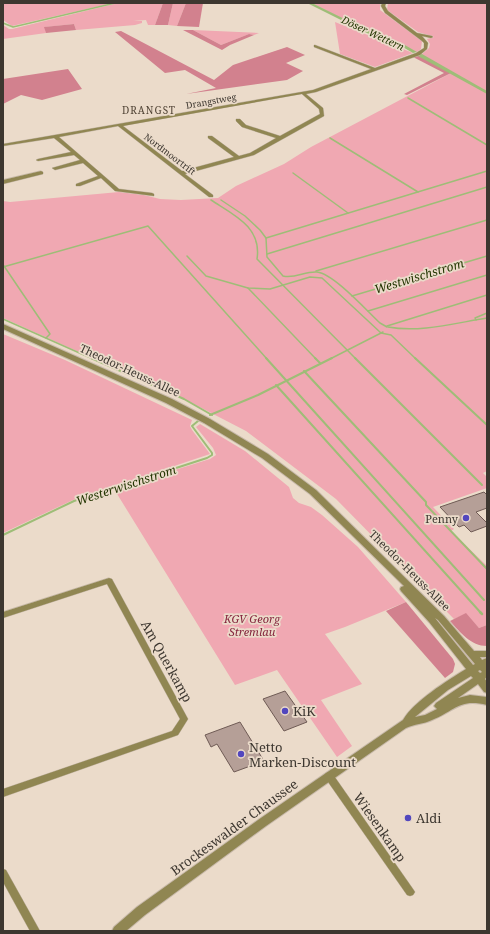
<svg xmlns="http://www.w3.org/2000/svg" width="490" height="934" viewBox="0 0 490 934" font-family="'Noto Serif',serif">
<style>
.green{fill:#f0a8b2}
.forest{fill:#d2818e}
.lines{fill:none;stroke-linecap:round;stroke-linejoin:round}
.stream-far2{stroke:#9ebd77;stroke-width:1.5}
.stream-far1{stroke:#9ebd77;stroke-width:2}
.stream{stroke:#9ebd77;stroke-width:2.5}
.canal{fill:#9ebd77;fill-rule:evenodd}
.building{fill:#b59f97;stroke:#6f5b55}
.minor-casing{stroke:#c8baab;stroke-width:1}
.tertiary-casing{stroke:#c8baab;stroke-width:2}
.minor{fill:#908652;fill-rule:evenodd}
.tertiary{fill:#908652;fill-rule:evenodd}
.poi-dot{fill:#5247be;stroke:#ebdbca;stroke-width:1.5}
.labels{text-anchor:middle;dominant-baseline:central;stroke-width:3.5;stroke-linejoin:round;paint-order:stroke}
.far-street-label{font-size:9px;fill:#3d3730;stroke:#ebdbca}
.far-water-label{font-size:10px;font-style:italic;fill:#233602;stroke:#ebdbca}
.far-neighbourhood-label{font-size:10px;letter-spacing:1px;fill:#514436;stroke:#ebdbca}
.street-label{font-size:11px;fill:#3d3730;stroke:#ebdbca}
.poi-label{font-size:11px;fill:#3d3730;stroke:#ebdbca;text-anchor:end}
.park-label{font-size:11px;font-style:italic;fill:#85253d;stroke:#ebdbca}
.water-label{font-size:12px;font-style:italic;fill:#233602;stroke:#ebdbca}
.near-street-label{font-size:13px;fill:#3d3730;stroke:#ebdbca}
.near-poi-label{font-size:13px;fill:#3d3730;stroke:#ebdbca;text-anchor:start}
</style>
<rect width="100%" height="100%" fill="#ebdbca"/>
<g class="green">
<polygon points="3,3 113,3 12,26 3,20"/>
<polygon points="118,3 163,3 155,25 148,25 146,20 133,21 142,21 142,23 135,25 76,30 74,24 45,27 46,33 3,39 3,25 9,29 12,29"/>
<polygon points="173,3 186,3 177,26 168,25"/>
<polygon points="312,3 380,3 380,10 422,41 421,49 417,52 351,23"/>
<polygon points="388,3 487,3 487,471 483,473 487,477 487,488 433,507 454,529 451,531 487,566 487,625 479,628 466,614 454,619 336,499 246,431 188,401 3,318 3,201 10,202 119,192 144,195 160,199 181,200 218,198 236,186 284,164 311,147 453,72 421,55 429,48 430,44 427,39 434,37 418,32 387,10"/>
<polygon points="335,22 413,53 375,67 340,54"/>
<polygon points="193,30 259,33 254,35 249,34 221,45"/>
<polygon points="3,334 65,360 192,420 190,426 192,430 210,454 73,500 3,533"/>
<polygon points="200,424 245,451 289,487 293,498 299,503 311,507 322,515 358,547 406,602 345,627 325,634 362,684 321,700 352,746 337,757 277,670 235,685 114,489 210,459 216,455 213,448 196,427"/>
</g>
<g class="forest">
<polygon points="163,3 173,3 168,25 155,25"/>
<polygon points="186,3 203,3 199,27 177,26"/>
<polygon points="74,24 76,30 46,33 44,27"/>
<polygon points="183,30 193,30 221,45 249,34 254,35 230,45 222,50"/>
<polygon points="121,31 214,80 233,65 287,47 305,55 286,63 303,71 287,80 186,94 216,88 185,70 165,73 115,32"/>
<polygon points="419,55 451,73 407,95 404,94 444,73 413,57"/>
<polygon points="68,69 82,89 42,100 21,95 3,104 3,79"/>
<polygon points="406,602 453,659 455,664 453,672 445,678 386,611"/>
<path d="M 466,613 L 479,628 L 487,625 L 487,646 C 471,646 460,632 450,621 Z"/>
</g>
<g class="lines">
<g class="stream-far2">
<polyline points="3,23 13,27 115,3"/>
<polyline points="408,98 487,145"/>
<polyline points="330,138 418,192"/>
<polyline points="293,173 348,213"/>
<path d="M 211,200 C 234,215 262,227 257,259 L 356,359"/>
<path d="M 221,200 L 245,216 L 260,230 L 266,238 L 267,257 L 283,276 C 295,279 305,271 317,272 C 334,274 366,310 380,323 L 387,327"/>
<polyline points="266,238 487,171"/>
<polyline points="267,254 487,187"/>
<polyline points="187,256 206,276 248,288 270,289 310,277 322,278 381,333 391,335 416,359"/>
<polyline points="4,266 50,334 46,338"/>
<polyline points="3,267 148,226 267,359"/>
<polyline points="316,271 487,220"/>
<polyline points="248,288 316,359"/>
<polyline points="352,296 487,256"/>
<polyline points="368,311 487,275"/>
<polyline points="3,319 93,359"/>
<polyline points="476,320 475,318 487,313"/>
<polyline points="387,326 487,295"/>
<path d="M 388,327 C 420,333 455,323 487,318"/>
<polyline points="330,359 383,332"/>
</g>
<g class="stream-far1">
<polyline points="91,358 184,399 212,415"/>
<polyline points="266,358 484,600"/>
<polyline points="315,358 320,363"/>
<polyline points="355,358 482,485"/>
<polyline points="415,358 487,425"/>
<polyline points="304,371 426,502 426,505 487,569"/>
<polyline points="276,385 481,613"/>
<polyline points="210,415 258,395 332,358"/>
<polyline points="3,535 74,501 207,458 212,455 212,453 192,426 198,421"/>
</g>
<polyline class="stream" points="480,612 482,614"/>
<g class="canal">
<polygon points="307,3 312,3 373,33 403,44 417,52 413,53 401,46 371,35"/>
<polygon points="418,54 422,54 487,91 487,94 418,56"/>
</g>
</g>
<g class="building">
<polygon points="484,492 487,495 487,508 476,512 487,523 487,526 471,532 464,525 459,527 440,507"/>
<polygon points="285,691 307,722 284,731 263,699"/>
<polygon points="240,722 264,761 234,772 217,744 211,747 205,735"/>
</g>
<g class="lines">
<g class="minor-casing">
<g id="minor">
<path d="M 382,3 L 386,3 L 385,6 L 388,11 L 417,33 L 432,36 L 433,37 L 431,38 L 422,36 L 428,43 L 427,49 L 420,55 L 316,92 L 306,94 L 323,108 L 324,116 L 254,155 L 185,174 L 213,195 L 213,197 L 209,197 L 118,126 L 59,137 L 119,189 L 152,193 L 154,194 L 154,196 L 115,191 L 101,178 L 80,186 L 76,186 L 76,184 L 98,176 L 83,163 L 55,170 L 52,168 L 80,160 L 74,155 L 38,161 L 36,160 L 38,159 L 71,152 L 54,138 L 3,146 L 3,144 L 313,90 L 371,69 L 314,47 L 314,45 L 315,45 L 375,68 L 416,53 L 424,48 L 424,43 L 422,41 L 385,13 L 381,6 ZM 302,94 L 319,109 L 320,114 L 280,136 L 246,125 L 240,119 L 236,119 L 236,121 L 242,127 L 276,138 L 250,153 L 239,156 L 212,136 L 208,136 L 208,138 L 234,157 L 182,171 L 123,126 Z"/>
<polygon points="41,171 43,172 43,174 3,184 3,180"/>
<polygon points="109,578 112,579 113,581 188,719 178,735 3,797 3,789 172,731 180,719 107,584 3,618 3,612"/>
<polygon points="329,772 332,773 413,889 415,892 413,895 410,896 407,895 326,779 324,776 326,773"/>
<polygon points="3,869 6,870 40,931 30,931 3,882"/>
</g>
</g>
<g class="tertiary-casing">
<path id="tertiary" d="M 3,324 L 172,399 L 210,419 L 268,454 L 316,490 L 444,616 L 474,651 L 487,651 L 487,657 L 480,657 L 482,660 L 487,658 L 487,676 L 485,679 L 487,682 L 487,693 L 484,692 L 478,684 L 458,698 L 470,695 L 487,697 L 487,705 C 459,698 455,711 432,720 C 424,724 414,724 406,728 L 266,826 L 145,915 L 126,931 L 112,931 L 114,927 L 137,907 L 258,820 L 403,720 C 414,701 447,681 466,669 L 429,622 L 401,591 L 400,589 L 401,587 L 404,586 L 310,494 L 262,458 L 204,423 L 166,403 L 3,329 ZM 435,618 L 438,620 L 475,664 L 473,665 ZM 480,670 L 482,672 L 480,673 L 478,671 ZM 471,676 L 473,678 L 436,703 L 434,706 L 437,709 L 425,715 L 415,717 L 448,690 Z"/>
</g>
<use href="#minor" class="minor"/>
<use href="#tertiary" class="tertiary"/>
</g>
<g class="poi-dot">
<circle cx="466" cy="518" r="4"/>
<circle cx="285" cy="711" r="4"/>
<circle cx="241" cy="754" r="4"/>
<circle cx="408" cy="818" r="4"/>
</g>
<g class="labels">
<g class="far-street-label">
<text transform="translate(211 101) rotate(-10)">Drangstweg</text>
<text transform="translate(170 154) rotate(37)">Nordmoortrift</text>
</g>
<g class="far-water-label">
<text transform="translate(373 33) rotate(25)">Döser Wettern</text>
</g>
<g class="far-neighbourhood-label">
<text x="149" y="110">DRANGST</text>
</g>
<g class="street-label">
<text transform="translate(130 370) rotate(25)">Theodor-Heuss-Allee</text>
<text transform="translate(410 570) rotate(45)">Theodor-Heuss-Allee</text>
</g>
<g class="poi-label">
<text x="458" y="518">Penny</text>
</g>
<g class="park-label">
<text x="252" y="618">KGV Georg<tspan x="252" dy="13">Stremlau</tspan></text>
</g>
<g class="water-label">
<text transform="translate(419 276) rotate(-17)">Westwischstrom</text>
<text transform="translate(126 485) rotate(-18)">Westerwischstrom</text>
</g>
<g class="near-street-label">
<text transform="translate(167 661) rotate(61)">Am Querkamp</text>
<text transform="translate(234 827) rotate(-36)">Brockeswalder Chaussee</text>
<text transform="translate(380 827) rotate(55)">Wiesenkamp</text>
</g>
<g class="near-poi-label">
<text x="293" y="711">KiK</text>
<text x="249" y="747">Netto<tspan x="249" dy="15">Marken-Discount</tspan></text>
<text x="416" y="818">Aldi</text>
</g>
</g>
<rect width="490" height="934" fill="none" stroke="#3d3730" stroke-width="8"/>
</svg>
